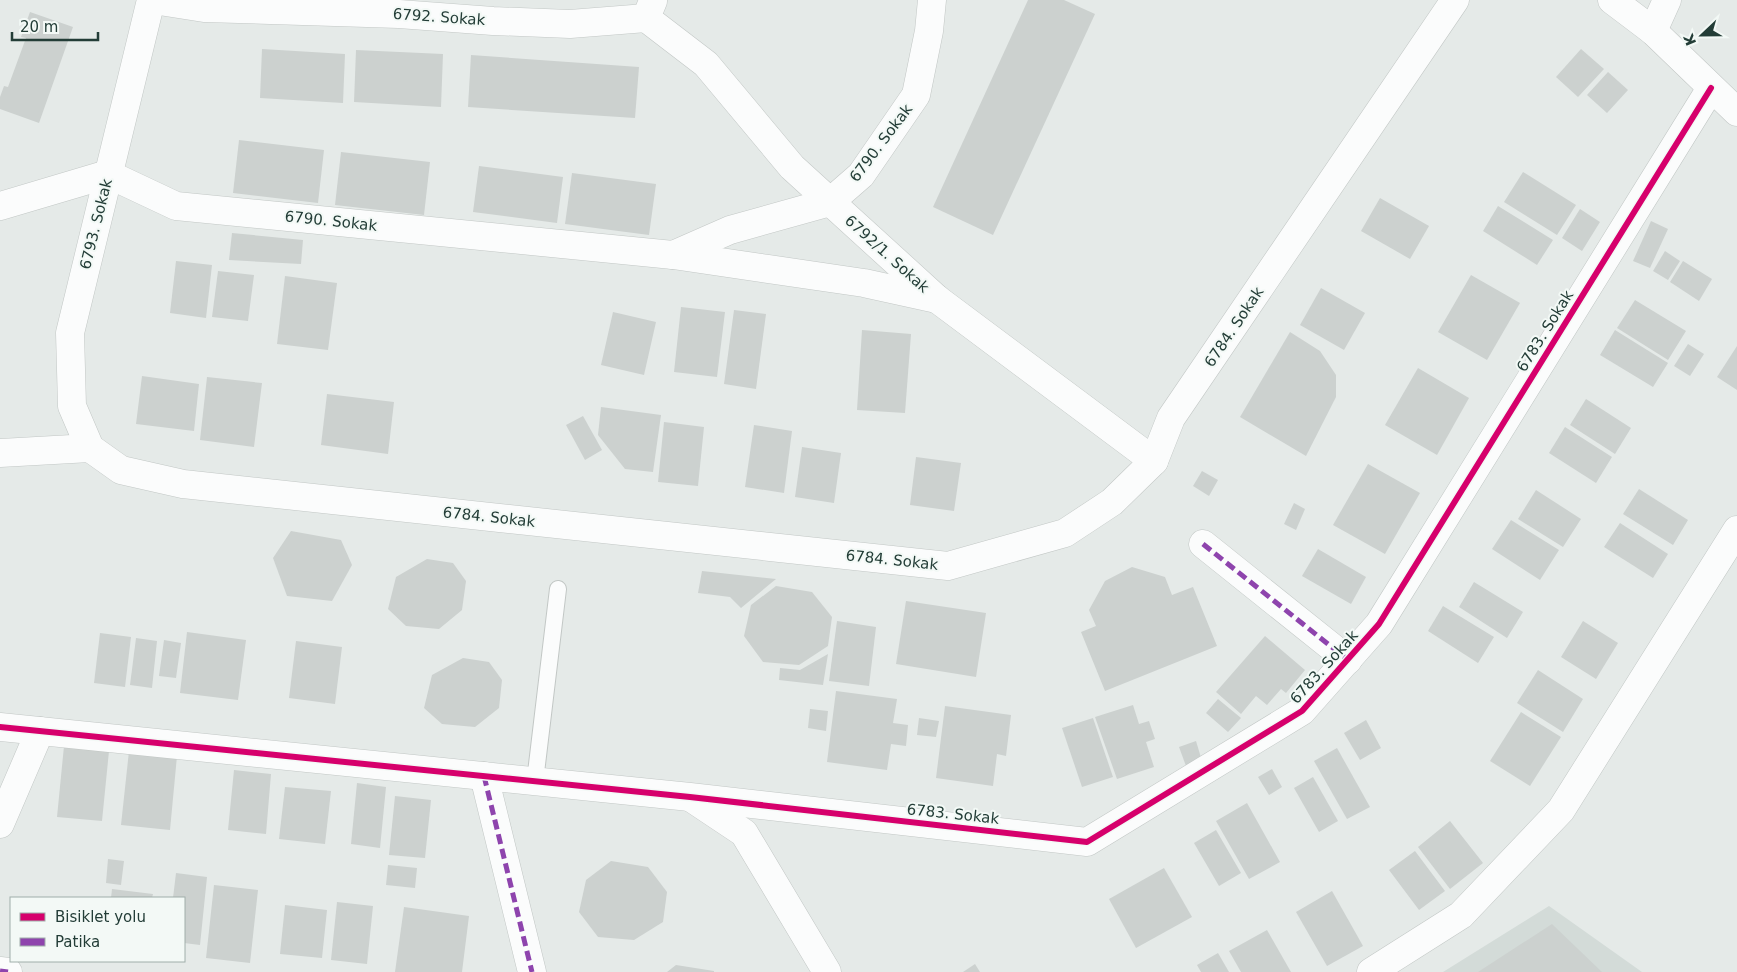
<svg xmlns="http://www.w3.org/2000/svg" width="1737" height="972" viewBox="0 0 1737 972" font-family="'DejaVu Sans',sans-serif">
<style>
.built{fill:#d3dbd8}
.building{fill:#ccd1cf}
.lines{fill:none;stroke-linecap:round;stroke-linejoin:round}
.service-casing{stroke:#c2c7c5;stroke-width:18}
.minor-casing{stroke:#c2c7c5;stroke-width:29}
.tertiary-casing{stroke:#c2c7c5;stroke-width:29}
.service{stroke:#fbfcfc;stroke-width:16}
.minor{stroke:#fbfcfc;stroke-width:28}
.tertiary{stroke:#fbfcfc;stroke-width:28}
.quiet{stroke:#8e44ad;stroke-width:5;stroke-dasharray:10 5;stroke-linecap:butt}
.cycleway-casing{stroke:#f3f9f6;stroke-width:9}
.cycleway{stroke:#d6006c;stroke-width:6}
.labels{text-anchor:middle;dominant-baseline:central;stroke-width:4;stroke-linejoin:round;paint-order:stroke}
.street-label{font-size:15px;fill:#233d37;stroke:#f3f9f6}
</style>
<rect width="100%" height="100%" fill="#e5eae8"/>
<polygon class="built" points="1549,906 1642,972 1443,972"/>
<g class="building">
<polygon points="1028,0 1064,0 1095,14 993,235 933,207"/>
<polygon points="30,12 73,27 39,123 0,109 0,97 4,86 8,87 26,38 21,37"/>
<polygon points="262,49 345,54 343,103 260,98"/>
<polygon points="1581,49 1604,69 1578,97 1556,77"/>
<polygon points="356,50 443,54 441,107 354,102"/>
<polygon points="471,55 639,67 635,118 468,107"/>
<polygon points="1608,72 1628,90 1607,113 1587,95"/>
<polygon points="239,140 324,150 318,203 233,193"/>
<polygon points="341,152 430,162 424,215 335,205"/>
<polygon points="479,166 563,177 557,223 473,212"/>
<polygon points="1523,172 1576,205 1557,235 1504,202"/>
<polygon points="572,173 656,184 649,235 565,224"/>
<polygon points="1380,198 1429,226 1410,259 1361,231"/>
<polygon points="1498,206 1553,240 1537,265 1483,231"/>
<polygon points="1580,209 1600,222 1582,251 1562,238"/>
<polygon points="1651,221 1668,229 1650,268 1633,261"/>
<polygon points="232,233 303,240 301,264 229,260"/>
<polygon points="1665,251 1680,261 1668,280 1653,271"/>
<polygon points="176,261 212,265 206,318 170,313"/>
<polygon points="1683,261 1712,279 1699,301 1670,282"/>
<polygon points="218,271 254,275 248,321 212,317"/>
<polygon points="1471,275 1520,303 1487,360 1438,332"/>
<polygon points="285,276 337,283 328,350 277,344"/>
<polygon points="1321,288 1365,313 1344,350 1300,325"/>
<polygon points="1635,300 1686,331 1668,360 1617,328"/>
<polygon points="681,307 725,312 717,377 674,372"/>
<polygon points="734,310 766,314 756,389 724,384"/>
<polygon points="613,312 656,322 644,375 601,365"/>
<polygon points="862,330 911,334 905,413 857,410"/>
<polygon points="1615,330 1668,363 1653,387 1600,355"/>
<polygon points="1290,332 1320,351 1336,375 1336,397 1306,456 1240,417"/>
<polygon points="1688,344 1704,354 1690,376 1674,366"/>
<polygon points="1737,346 1737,390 1717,377"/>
<polygon points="1418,368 1469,398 1437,455 1385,425"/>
<polygon points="142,376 199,384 194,431 136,424"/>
<polygon points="207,377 262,383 254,447 200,440"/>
<polygon points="327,394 394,402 388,454 321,445"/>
<polygon points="1586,399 1631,428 1615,454 1570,425"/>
<polygon points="601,407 661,415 653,472 625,469 598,435"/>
<polygon points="583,416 602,450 585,460 566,425"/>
<polygon points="664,422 704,427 698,486 658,482"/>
<polygon points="754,425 792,431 784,493 745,487"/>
<polygon points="1565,427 1612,457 1596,483 1549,453"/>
<polygon points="802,447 841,453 834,503 795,497"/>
<polygon points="916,457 961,463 954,511 910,505"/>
<polygon points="1368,464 1420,493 1385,554 1333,525"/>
<polygon points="1202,471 1218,480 1209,496 1193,486"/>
<polygon points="1639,489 1688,520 1673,545 1623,514"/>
<polygon points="1536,490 1581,519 1563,547 1518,519"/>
<polygon points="1294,503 1305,509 1296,530 1284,524"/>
<polygon points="1511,520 1559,550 1540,580 1492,549"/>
<polygon points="1620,523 1668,554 1653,578 1604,547"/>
<polygon points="291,531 341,540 352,565 332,601 287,596 273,558"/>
<polygon points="1318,549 1366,577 1351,604 1302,576"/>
<polygon points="427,559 453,563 466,581 462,610 439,629 406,626 388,609 396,577"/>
<polygon points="1132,567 1165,577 1172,595 1193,587 1217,646 1105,691 1081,632 1096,626 1089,610 1105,581"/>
<polygon points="702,571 776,579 741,608 730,597 698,593"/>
<polygon points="1474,582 1523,612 1507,638 1459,607"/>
<polygon points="776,586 812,592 832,617 828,646 799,665 763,662 744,636 751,605"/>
<polygon points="906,601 986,613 976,677 896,664"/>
<polygon points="1443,606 1494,637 1478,663 1428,631"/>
<polygon points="837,621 876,627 869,686 829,681"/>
<polygon points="1583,621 1618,643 1596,679 1561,657"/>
<polygon points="187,632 246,640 238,700 180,693"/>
<polygon points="100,633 131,637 125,687 94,683"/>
<polygon points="1265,636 1305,670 1286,693 1281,689 1267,705 1256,696 1241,714 1216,692"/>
<polygon points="136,638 157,641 152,688 130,685"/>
<polygon points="164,640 181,643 176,678 159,676"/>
<polygon points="296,641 342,647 335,704 289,698"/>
<polygon points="828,654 823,685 779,680 780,668 800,670"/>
<polygon points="463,658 489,662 502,680 499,708 475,727 442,724 424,708 432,675"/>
<polygon points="1538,670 1583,699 1563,732 1517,703"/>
<polygon points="836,691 897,699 893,723 908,725 906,746 891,744 887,770 827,762"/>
<polygon points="1218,699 1241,718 1228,732 1206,713"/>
<polygon points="1133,705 1139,724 1149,721 1155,739 1146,742 1154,767 1117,779 1095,717"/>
<polygon points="945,706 1011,715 1006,756 997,754 993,786 936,778"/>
<polygon points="810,709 828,711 826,731 808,728"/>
<polygon points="1521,712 1561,737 1530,786 1490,761"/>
<polygon points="919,718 939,721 936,737 917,735"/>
<polygon points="1093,718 1113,777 1082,787 1062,728"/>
<polygon points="1366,720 1381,748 1360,760 1344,733"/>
<polygon points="1196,741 1202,761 1186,766 1179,747"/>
<polygon points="64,746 109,751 102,821 57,817"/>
<polygon points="1337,748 1370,807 1347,819 1314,761"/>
<polygon points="129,751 177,756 170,830 121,825"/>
<polygon points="1272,769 1282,787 1269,795 1258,777"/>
<polygon points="234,770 271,774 266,834 228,830"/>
<polygon points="1313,777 1338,821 1319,832 1294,788"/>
<polygon points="357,783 386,787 380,848 351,844"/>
<polygon points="285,787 331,791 325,844 279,839"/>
<polygon points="395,796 431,800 425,858 389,855"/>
<polygon points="1247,803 1280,862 1249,879 1216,821"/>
<polygon points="1450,821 1483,863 1450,889 1418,847"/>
<polygon points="1216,830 1241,873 1219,886 1194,843"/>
<polygon points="1415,851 1445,891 1419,910 1389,870"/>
<polygon points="108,859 124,861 121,885 106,883"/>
<polygon points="611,861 648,867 667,892 663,922 634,940 598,937 579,912 586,880"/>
<polygon points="388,865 417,868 415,888 386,885"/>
<polygon points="1164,868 1192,917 1136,948 1109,899"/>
<polygon points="176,873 207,877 200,945 184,943 184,898 173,898"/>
<polygon points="214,885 258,890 250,963 206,958"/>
<polygon points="112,889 153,894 152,898 111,898"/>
<polygon points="1332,891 1363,946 1327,966 1296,912"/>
<polygon points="337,902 373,906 367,964 331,960"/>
<polygon points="285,905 327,910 322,958 280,954"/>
<polygon points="404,907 469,916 462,972 395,972"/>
<polygon points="1552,924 1602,972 1478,972"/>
<polygon points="1267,930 1291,972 1241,972 1229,951"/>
<polygon points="1218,953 1229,972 1201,972 1197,965"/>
<polygon points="975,964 980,972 963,972"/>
<polygon points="676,965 714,971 714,972 667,972"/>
</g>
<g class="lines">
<g class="service-casing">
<polyline id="service" points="535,781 558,589"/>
</g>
<g class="minor-casing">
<g id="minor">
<polyline points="153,0 204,8 399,14 493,21 570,24 646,18 653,1"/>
<polyline points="646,18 706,64 792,167 937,299 1154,461"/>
<polyline points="1653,31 1667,0"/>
<polyline points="0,206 108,174 176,206 673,255 864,283 937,299"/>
<polyline points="673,255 730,230 830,202 861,175 916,95 929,31 932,0"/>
<polyline points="0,453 90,448"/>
<polyline points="1203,544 1348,660"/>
<polyline points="0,727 690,797 1087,842 1302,711 1379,624 1711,88"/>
<polyline points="484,776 532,972"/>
<polyline points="693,799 744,833 827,972"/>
<polyline points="0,824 40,731"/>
<polyline points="0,971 8,972"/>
<polyline points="1371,972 1461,915 1561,810 1737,530"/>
</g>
</g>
<g class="tertiary-casing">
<g id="tertiary">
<polyline points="151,0 70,333 72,406 90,448 121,470 183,484 948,566 1065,533 1112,502 1154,461 1171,418 1455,0"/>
<polyline points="1612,0 1653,31 1737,112"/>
</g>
</g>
<use href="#service" class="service"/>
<use href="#minor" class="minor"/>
<use href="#tertiary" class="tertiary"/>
<g class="quiet">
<polyline points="1203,544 1348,660"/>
<polyline points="484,776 532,972"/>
<polyline points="0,971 8,972"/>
</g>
<g class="cycleway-casing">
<polyline id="cycleway" points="0,727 690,797 1087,842 1302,711 1379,624 1711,88"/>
</g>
<use href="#cycleway" class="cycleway"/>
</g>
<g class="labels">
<g class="street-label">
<text transform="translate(439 17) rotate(4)">6792. Sokak</text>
<text transform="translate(881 143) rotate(-53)">6790. Sokak</text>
<text transform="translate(331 221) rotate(6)">6790. Sokak</text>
<text transform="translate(96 224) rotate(-76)">6793. Sokak</text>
<text transform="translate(887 254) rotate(42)">6792/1. Sokak</text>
<text transform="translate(1234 327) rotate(-56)">6784. Sokak</text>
<text transform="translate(1545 331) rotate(-58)">6783. Sokak</text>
<text transform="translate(489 517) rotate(6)">6784. Sokak</text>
<text transform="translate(892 560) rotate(6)">6784. Sokak</text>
<text transform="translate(1324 667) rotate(-48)">6783. Sokak</text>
<text transform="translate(953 814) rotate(6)">6783. Sokak</text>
</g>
</g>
<rect x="10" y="897" width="175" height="65" fill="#f3f9f6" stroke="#a0aeaa"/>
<rect x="20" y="913" width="25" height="8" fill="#d6006c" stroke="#a0aeaa"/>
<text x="55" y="922" font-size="15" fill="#233d37">Bisiklet yolu</text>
<rect x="20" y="938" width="25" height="8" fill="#8e44ad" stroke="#a0aeaa"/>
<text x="55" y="947" font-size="15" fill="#233d37">Patika</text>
<g transform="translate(1702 35) rotate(248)" stroke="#f3f9f6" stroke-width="4" paint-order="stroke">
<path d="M0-4L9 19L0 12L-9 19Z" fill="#233d37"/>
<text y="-8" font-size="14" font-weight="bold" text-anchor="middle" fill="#233d37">K</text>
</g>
<path d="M12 32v8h86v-8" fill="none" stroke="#233d37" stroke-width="2.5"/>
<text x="20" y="32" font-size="15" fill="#233d37" stroke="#f3f9f6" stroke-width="4" paint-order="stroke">20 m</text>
</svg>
